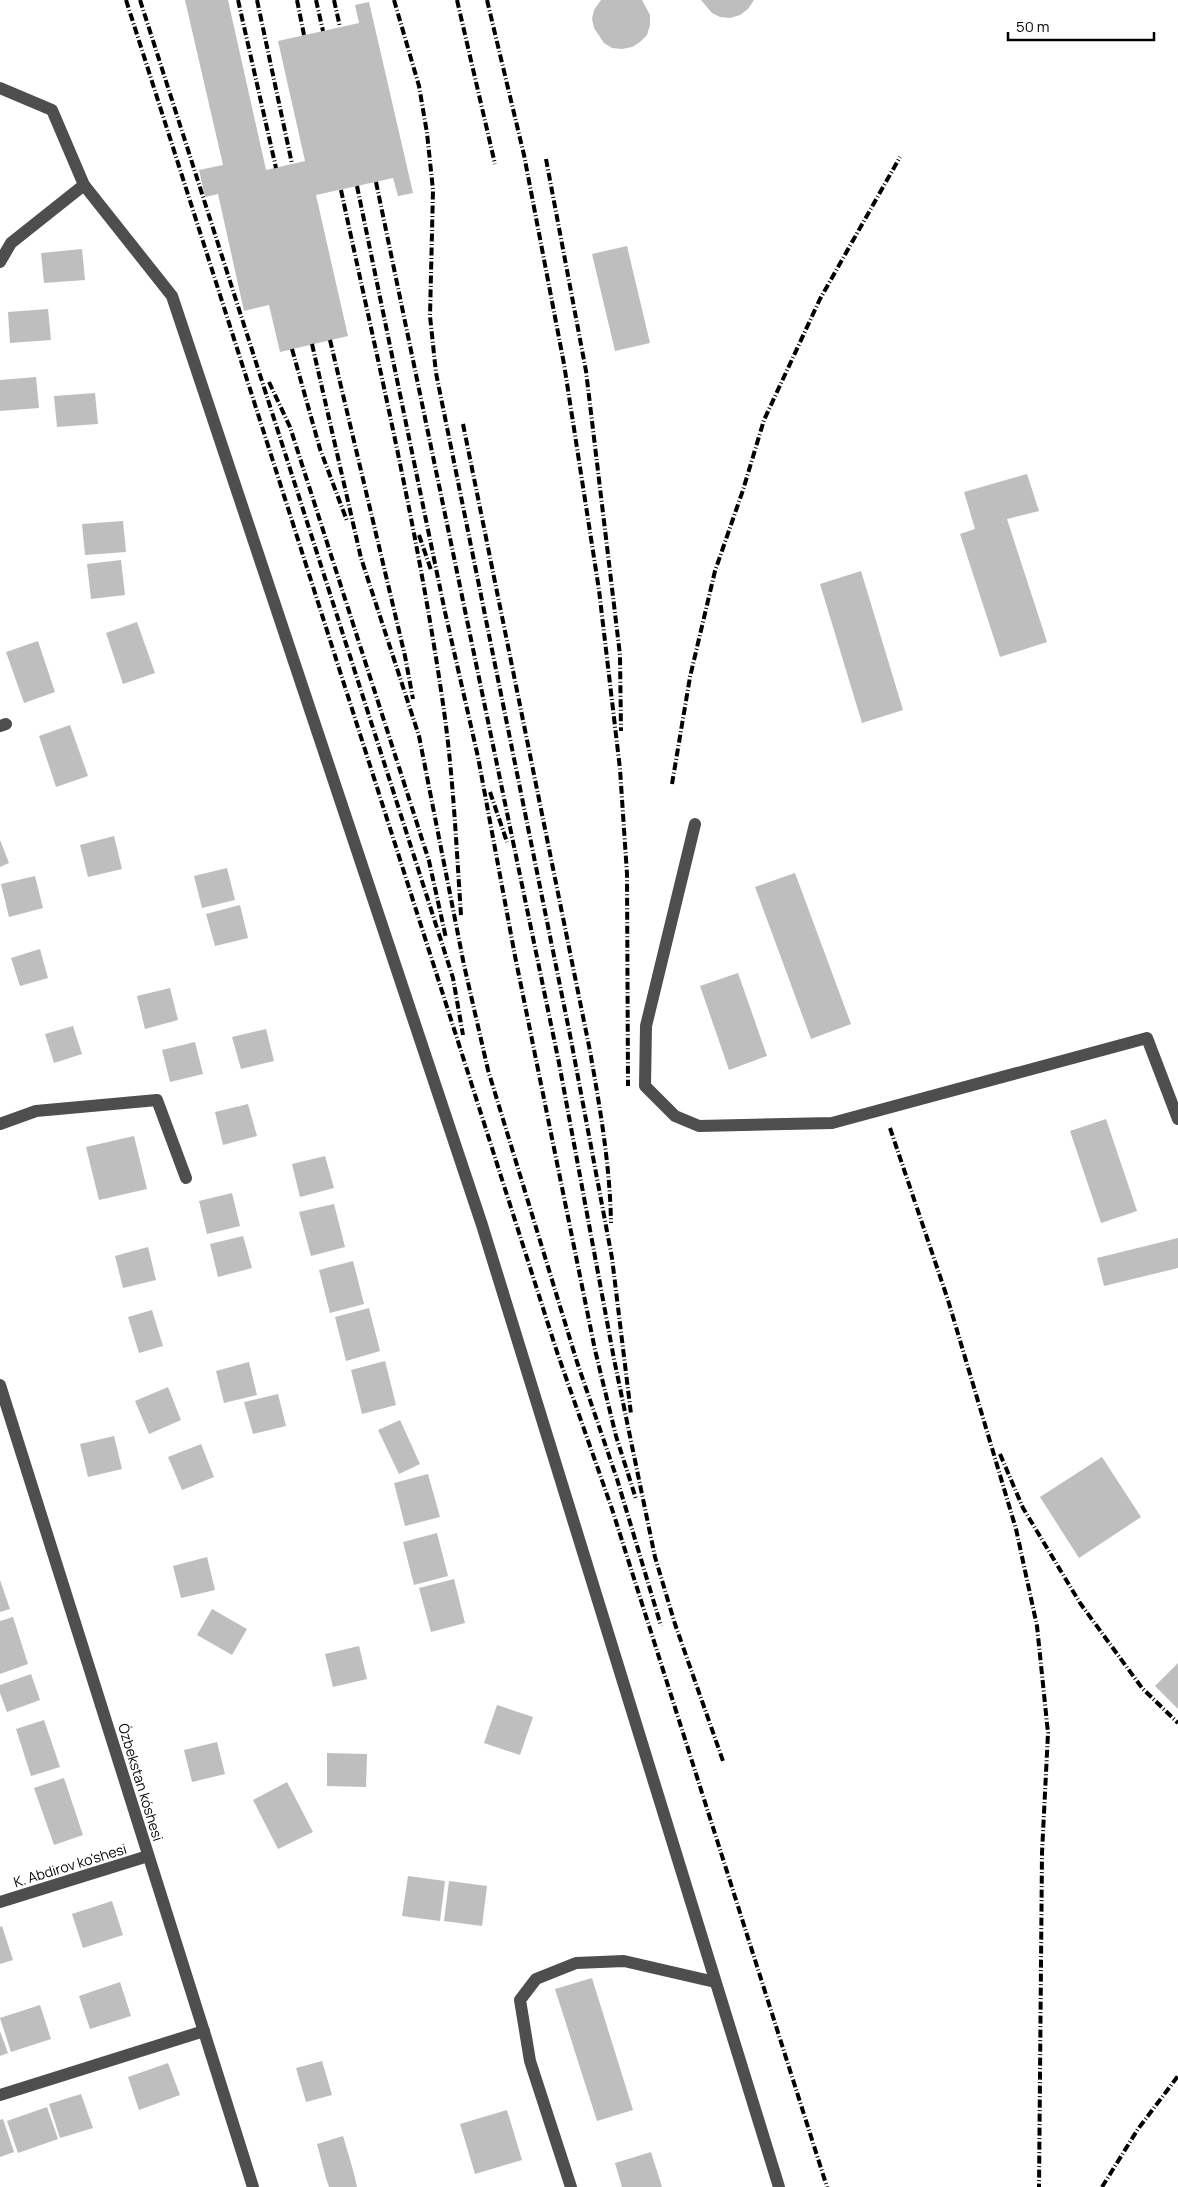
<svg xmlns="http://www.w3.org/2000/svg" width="1178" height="2187" viewBox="0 0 1178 2187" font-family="Manrope,sans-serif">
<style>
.building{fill:#bebebe}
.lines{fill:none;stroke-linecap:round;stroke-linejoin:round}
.minor{stroke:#4e4e4e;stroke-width:12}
.rail{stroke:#000;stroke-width:4;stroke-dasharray:8 2.5 1 2.5;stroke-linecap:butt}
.labels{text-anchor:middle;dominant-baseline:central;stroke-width:4;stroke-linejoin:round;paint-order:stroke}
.street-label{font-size:14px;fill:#000;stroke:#fff}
</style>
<rect width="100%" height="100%" fill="#fff"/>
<g class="building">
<polygon points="185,0 228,0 266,170 305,161 278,41 359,23 355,5 369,2 413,193 398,196 393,178 316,195 348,336 280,352 269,305 244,311 218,194 205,197 199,170 223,165"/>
<polygon points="601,0 642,0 650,15 650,25 647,35 640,42 632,47 622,49 612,48 604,43 594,28 592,19 594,10"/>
<polygon points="701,0 754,0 748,9 740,15 730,18 720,17 712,13"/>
<polygon points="627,246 650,343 615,351 592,254"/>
<polygon points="82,249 85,280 44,283 41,253"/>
<polygon points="48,309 51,340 10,343 8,312"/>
<polygon points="36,377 39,408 0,411 0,380"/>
<polygon points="95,393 98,424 57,427 54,396"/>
<polygon points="1027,474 1039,511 1007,519 1047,642 1000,657 960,534 975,529 964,492"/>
<polygon points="123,521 126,552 85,555 82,524"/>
<polygon points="121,560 125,595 91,599 87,564"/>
<polygon points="861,571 903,710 862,723 820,584"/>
<polygon points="137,622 155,673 123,684 106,633"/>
<polygon points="38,641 55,692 24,703 6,652"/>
<polygon points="70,725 88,776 56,787 39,736"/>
<polygon points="114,836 122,869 88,877 80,845"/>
<polygon points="0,840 9,863 0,867"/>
<polygon points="227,868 235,900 202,908 194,876"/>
<polygon points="795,873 851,1024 811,1039 755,887"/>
<polygon points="35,876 43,908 9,917 1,884"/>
<polygon points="240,905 248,938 215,946 206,914"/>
<polygon points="40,949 48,978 20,986 11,958"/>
<polygon points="738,973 767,1056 729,1070 700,986"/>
<polygon points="170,988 178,1020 145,1029 137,996"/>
<polygon points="73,1026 82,1054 54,1063 45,1034"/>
<polygon points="266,1029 274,1061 241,1069 232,1037"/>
<polygon points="195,1042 203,1074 170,1082 162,1050"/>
<polygon points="248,1104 257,1136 223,1145 215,1112"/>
<polygon points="1106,1119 1137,1211 1101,1223 1070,1131"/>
<polygon points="134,1136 147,1189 99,1200 86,1147"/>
<polygon points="325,1156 334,1188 300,1197 292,1164"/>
<polygon points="232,1193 240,1226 207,1234 199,1201"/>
<polygon points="334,1204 345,1247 311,1256 299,1212"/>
<polygon points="243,1236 252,1268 218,1277 210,1244"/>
<polygon points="1178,1238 1178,1268 1104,1286 1097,1258"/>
<polygon points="148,1247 156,1280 123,1288 115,1256"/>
<polygon points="353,1261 364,1304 330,1313 319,1270"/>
<polygon points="369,1308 380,1351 346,1361 335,1317"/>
<polygon points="152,1310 163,1346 139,1353 128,1317"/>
<polygon points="385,1361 396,1405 362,1414 351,1370"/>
<polygon points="249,1362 257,1395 224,1403 216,1371"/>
<polygon points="168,1387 181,1420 149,1434 135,1401"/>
<polygon points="278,1394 286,1426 253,1434 244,1402"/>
<polygon points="400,1420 420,1464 399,1474 378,1430"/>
<polygon points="114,1436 122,1469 88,1477 80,1444"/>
<polygon points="201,1444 214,1477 182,1490 168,1457"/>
<polygon points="1102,1457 1141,1517 1079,1558 1040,1497"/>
<polygon points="428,1474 440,1517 405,1526 394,1483"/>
<polygon points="437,1533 448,1576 414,1585 403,1542"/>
<polygon points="207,1557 215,1590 181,1598 173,1566"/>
<polygon points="454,1579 465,1623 431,1632 419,1588"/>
<polygon points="0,1580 10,1609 0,1612"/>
<polygon points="212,1609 247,1629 232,1655 197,1635"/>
<polygon points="13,1617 28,1664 0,1674 0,1621"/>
<polygon points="359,1646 367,1679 333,1687 325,1654"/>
<polygon points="1178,1663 1178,1709 1155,1686"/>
<polygon points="31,1674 40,1700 7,1712 0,1693 0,1685"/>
<polygon points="497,1705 533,1717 520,1755 484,1743"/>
<polygon points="44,1720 60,1767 31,1776 16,1729"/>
<polygon points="217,1742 225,1774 192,1782 184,1750"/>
<polygon points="327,1753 367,1754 366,1787 327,1786"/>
<polygon points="64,1778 83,1835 54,1845 34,1788"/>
<polygon points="287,1782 313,1832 278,1849 253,1800"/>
<polygon points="408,1876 445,1881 440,1921 402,1916"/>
<polygon points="449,1881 487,1886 482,1926 444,1921"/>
<polygon points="112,1901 123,1935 83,1948 72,1914"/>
<polygon points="2,1926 13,1960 0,1964 0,1927"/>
<polygon points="592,1978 633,2110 597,2121 555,1989"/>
<polygon points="120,1982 131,2016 90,2029 79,1996"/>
<polygon points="40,2005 51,2039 11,2052 0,2018"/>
<polygon points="0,2031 8,2053 0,2056"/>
<polygon points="322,2061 332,2095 306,2102 296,2068"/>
<polygon points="168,2063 180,2095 139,2110 128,2077"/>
<polygon points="81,2094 93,2128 60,2138 49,2104"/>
<polygon points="47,2107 58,2139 18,2153 7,2121"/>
<polygon points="507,2110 522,2160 475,2174 460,2124"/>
<polygon points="3,2119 14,2152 0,2157 0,2120"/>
<polygon points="343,2136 353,2170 357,2187 329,2187 326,2178 317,2144"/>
<polygon points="651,2152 662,2187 622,2187 615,2163"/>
</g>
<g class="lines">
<g class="minor">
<polyline points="0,88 52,110 84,185 172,296 482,1225 779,2187"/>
<polyline points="0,262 11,243 84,185"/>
<polyline points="0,726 6,724"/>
<polyline points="695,824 646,1026 645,1086 675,1116 699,1126 832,1123 1147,1038 1178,1119"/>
<polyline points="0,1124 36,1111 157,1100 186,1178"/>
<polyline points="0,1385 253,2187"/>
<polyline points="0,1902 148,1856"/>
<polyline points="0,2095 204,2031"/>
<polyline points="571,2187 530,2061 520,2000 536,1979 576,1963 624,1961 715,1982"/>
</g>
<g class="rail">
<polyline points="126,0 557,1352 612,1509 827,2187"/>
<polyline points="140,0 453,978 463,1035"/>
<polyline points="238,0 276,168"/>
<polyline points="257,0 292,164"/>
<polyline points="297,0 304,35"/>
<polyline points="316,0 323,31"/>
<polyline points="334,0 340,27"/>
<polyline points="394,0 419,86 427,133 433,190 430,316 436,373 571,1040 612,1258 631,1414"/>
<polyline points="457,0 495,164"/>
<polyline points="487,0 524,155 564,364 599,590 620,769 627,874 628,1086"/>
<polyline points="546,159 586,371 620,655 621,731"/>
<polyline points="376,182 559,1063 614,1359 655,1557 675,1624 723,1761"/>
<polyline points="357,186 445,612 478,757 515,956 595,1350 616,1436 636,1499"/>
<path d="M 341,190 C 377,358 417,526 442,697 C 453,769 456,842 461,915"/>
<polyline points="330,340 405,656 413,699"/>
<polyline points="312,344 361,558 419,736 464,965 488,1070 577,1362 617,1479 661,1626"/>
<polyline points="292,349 320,449 347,521"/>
<polyline points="269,382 290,427 429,861 446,938"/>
<path d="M 463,424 L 590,1051 C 600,1108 610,1165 611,1223"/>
<polyline points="419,535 431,570"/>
<polyline points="672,784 690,677 715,571 743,490 764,420 820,299 900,157"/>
<polyline points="490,792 507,842"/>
<polyline points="890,1128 948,1300 1016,1529 1037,1626 1048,1733 1042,1853 1039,2187"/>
<polyline points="1000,1454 1023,1508 1080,1603 1142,1688 1178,1723"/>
<polyline points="1102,2187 1138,2129 1178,2076"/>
</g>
</g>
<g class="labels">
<g class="street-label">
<text transform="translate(141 1782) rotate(73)">Ózbekstan kóshesi</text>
<text transform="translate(70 1865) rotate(-17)">K. Abdirov ko'shesi</text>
</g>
</g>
<path d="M1008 32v8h146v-8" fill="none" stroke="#000000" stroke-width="2.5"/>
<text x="1016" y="32" font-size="15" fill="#000000" stroke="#ffffff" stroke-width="4" paint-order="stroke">50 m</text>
</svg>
